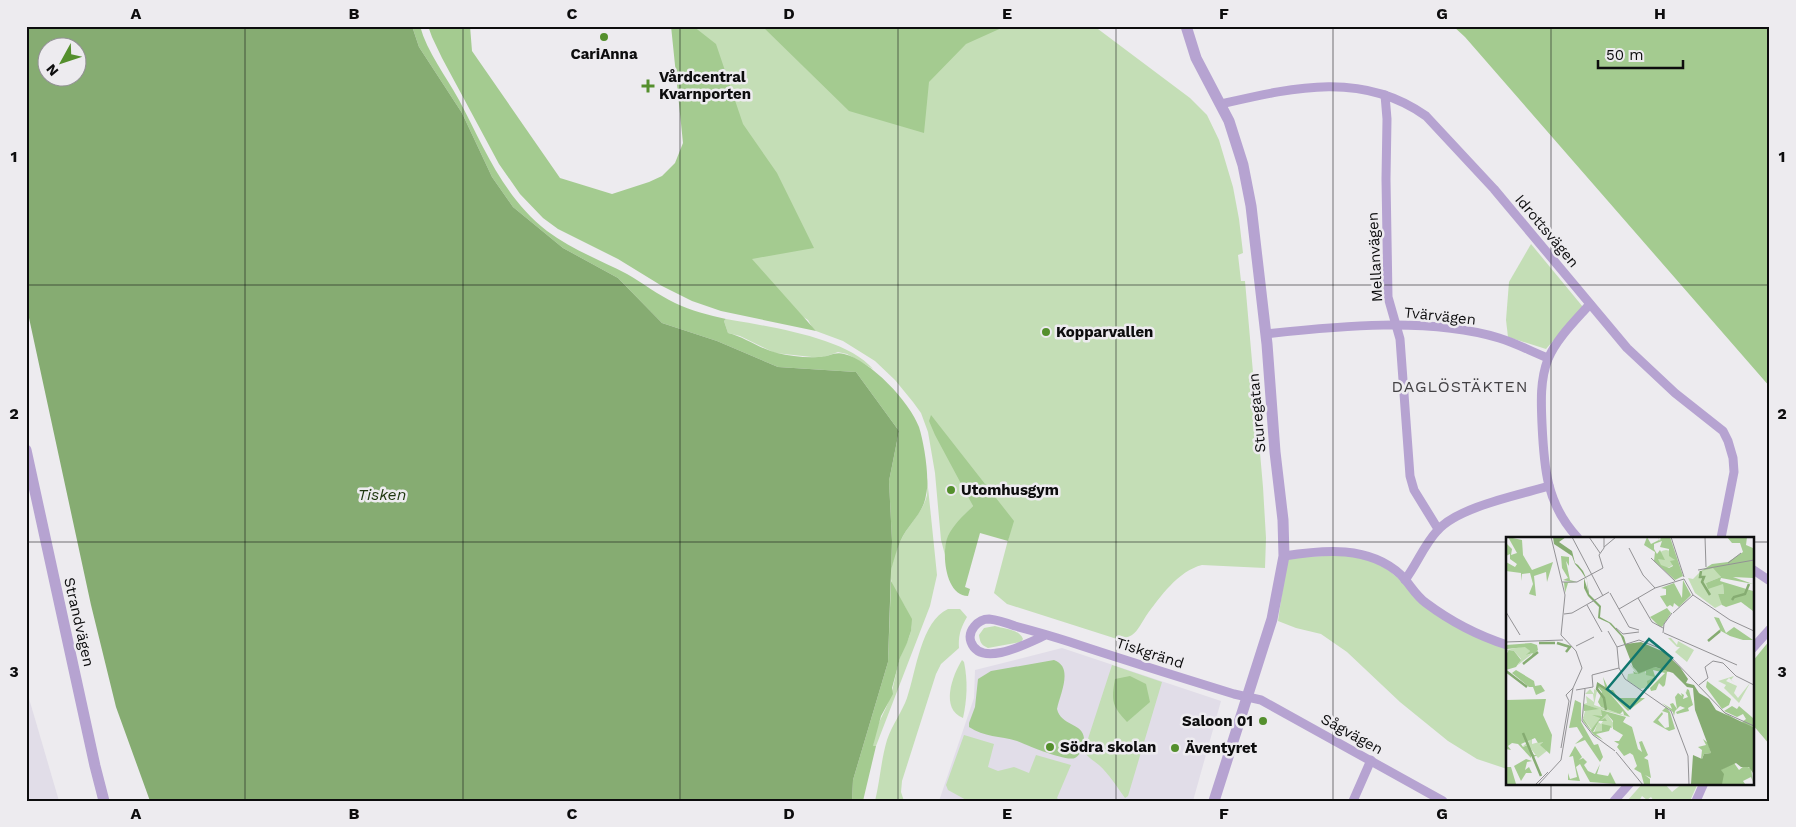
<svg xmlns="http://www.w3.org/2000/svg" width="1796" height="827" viewBox="0 0 1796 827" font-family="'Work Sans',sans-serif">
<style>
.built{fill:#e1dde8}
.green{fill:#c4deb6}
.forest{fill:#a4cb90}
.water{fill:#86ac72;fill-rule:evenodd}
.lines{fill:none;stroke-linecap:round;stroke-linejoin:round}
.minor{stroke:#b6a3d1;stroke-width:9}
.tertiary{stroke:#b6a3d1;stroke-width:11}
.grid{fill:none;stroke:#0d0d0e;stroke-width:1;stroke-opacity:0.55}
.poi-dot{fill:#548f2d;stroke:#edebef;stroke-width:2}
.labels{text-anchor:middle;dominant-baseline:central;stroke-width:5;stroke-linejoin:round;paint-order:stroke}
.poi-label{font-size:15px;font-weight:bold;fill:#0d0d0e;stroke:#edebef;text-anchor:start}
.street-label{font-size:15px;fill:#0d0d0e;stroke:#edebef}
.neighbourhood-label{font-size:16px;letter-spacing:1px;fill:#434144;stroke:#edebef}
.water-label{font-size:16px;font-style:italic;fill:#1e370e;stroke:#edebef}
.inset-river{fill:none;stroke:#86ac72;stroke-width:2.5}
.inset-road{fill:none;stroke:#939295;stroke-width:1}
.view{fill:#0f766e;fill-opacity:0.15;stroke:#0f766e;stroke-width:2.5}
.inset-edge{fill:none;stroke:#0d0d0e;stroke-width:2.5}
.neatline{fill:none;stroke:#0d0d0e;stroke-width:2}
.grid-label{font-size:16px;text-anchor:middle;font-weight:bold;fill:#0d0d0e}
</style>
<rect width="100%" height="100%" fill="#edebef"/>
<g class="built">
<polygon points="1062,648 1221,701 1193,801 939,801 974,698 975,670"/>
<polygon points="26,689 33,712 59,801 26,801"/>
</g>
<g class="green">
<path d="M 672,26 L 1094,26 L 1190,98 L 1207,115 L 1219,140 L 1233,187 L 1239,219 L 1243,253 L 1238,255 L 1241,281 L 1245,281 L 1263,487 L 1266,538 L 1265,568 L 1202,565 C 1178,571 1160,597 1146,616 C 1142,622 1138,631 1132,635 C 1127,638 1123,638 1117,639 L 1007,604 L 994,593 L 1013,521 L 966,491 L 973,506 C 961,518 945,537 945,555 L 941,540 L 935,473 L 928,432 L 921,413 L 913,402 L 895,380 L 875,361 L 843,341 L 816,331 L 812,327 L 808,320 L 699,252 Z"/>
<polygon points="1531,244 1583,307 1546,349 1508,337 1506,320 1509,282"/>
<path d="M 726,319 C 766,326 846,337 873,369 L 847,354 L 838,352 L 821,358 L 775,353 L 740,336 L 728,333 L 724,321 Z"/>
<path d="M 926,468 L 937,575 L 930,606 L 876,746 L 873,746 C 874,728 882,718 888,703 C 894,689 895,673 900,658 C 903,648 909,641 911,630 C 914,607 887,592 891,570 C 893,558 899,542 906,531 C 914,519 924,509 927,495 C 928,486 926,476 926,468 Z"/>
<polygon points="1361,554 1387,569 1405,584 1428,608 1507,645 1507,769 1477,759 1448,741 1400,702 1347,652 1321,634 1296,628 1278,621 1287,558"/>
<path d="M 948,609 L 960,609 L 967,617 C 961,627 958,636 959,648 L 941,664 L 936,674 L 902,781 L 901,792 L 904,801 L 875,801 C 880,781 881,760 887,740 C 892,725 902,712 907,698 C 916,672 921,621 948,609 Z"/>
<path d="M 995,626 C 1004,629 1019,629 1023,639 L 1021,642 L 988,648 C 981,645 980,642 979,635 L 984,628 Z"/>
<path d="M 962,660 L 964,662 C 968,681 967,700 963,718 C 940,709 952,676 962,660 Z"/>
<path d="M 1112,665 L 1162,682 L 1128,796 L 1125,798 C 1117,787 1109,774 1099,765 C 1093,760 1088,758 1084,751 Z"/>
<polygon points="964,735 994,744 988,767 998,771 1014,767 1029,773 1036,755 1071,765 1057,798 1060,801 968,801 948,790 946,785"/>
<polygon points="1643,783 1664,783 1672,792 1683,783 1698,783 1690,801 1654,801 1651,797 1647,800 1642,796 1639,801 1627,801"/>
</g>
<g class="forest">
<path d="M 412,26 L 420,26 C 427,52 446,76 459,100 C 484,147 503,197 547,231 C 571,249 600,260 627,274 C 643,283 658,295 675,303 C 691,311 709,315 726,319 L 724,321 L 728,333 C 745,337 760,349 777,353 C 790,356 805,358 819,357 C 828,357 835,351 844,354 C 870,360 910,402 919,427 C 924,443 930,478 926,495 C 924,510 914,519 906,531 C 898,543 895,557 891,570 L 892,541 L 889,481 L 899,431 L 856,372 L 778,367 L 717,341 L 662,323 L 618,278 L 563,248 L 513,207 L 492,177 L 462,113 L 419,47 Z"/>
<polygon points="428,26 470,26 472,51 560,178 612,194 649,182 662,176 675,163 683,143 671,26 693,26 716,44 743,124 777,173 814,248 752,259 816,331 721,311 692,301 662,286 618,259 558,229 543,218 520,194 499,164 442,58 432,37"/>
<polygon points="762,26 1006,26 966,44 929,82 924,133 849,111"/>
<polygon points="1453,26 1770,26 1770,387 1465,37"/>
<path d="M 931,415 L 1014,521 L 1008,541 L 980,533 L 965,587 L 970,589 L 968,596 C 945,596 941,552 948,536 C 953,525 965,514 973,506 L 935,435 L 929,421 Z"/>
<polygon points="891,581 912,619 911,631 907,643 900,658 892,688 893,694 881,716 873,746 876,746 863,801 852,801 853,780 888,662"/>
<polygon points="1770,640 1770,745 1752,724 1752,662"/>
<path d="M 1054,660 C 1074,667 1060,694 1057,709 C 1061,726 1083,723 1084,738 C 1084,745 1081,755 1075,758 C 1066,762 1027,745 1017,741 C 1000,736 984,737 969,727 L 969,723 L 975,707 L 978,679 L 991,671 Z"/>
<path d="M 1130,676 L 1146,684 L 1150,702 L 1127,722 C 1112,706 1111,701 1115,679 Z"/>
</g>
<path class="water" d="M 26,26 L 412,26 L 419,47 L 462,113 L 492,177 L 513,207 L 563,248 L 618,278 L 662,323 L 717,341 L 778,367 L 856,372 L 899,431 L 889,481 L 892,541 L 888,662 L 853,780 L 852,801 L 150,801 L 116,707 L 91,605 L 26,304 ZM 48,48 L 78,48 L 78,78 L 48,78 Z"/>
<g class="lines">
<g class="minor">
<polyline points="1385,95 1387,119 1386,179 1388,297 1400,339 1410,476 1414,490 1438,529"/>
<path d="M 1221,104 C 1291,88 1362,70 1426,116 L 1494,189 L 1627,348 L 1675,393 L 1723,431 L 1728,441 L 1733,458 L 1734,472 L 1721,538"/>
<path d="M 1266,334 C 1338,326 1429,317 1499,338 C 1516,343 1532,352 1548,358"/>
<path d="M 1578,538 C 1546,504 1544,467 1542,424 C 1541,402 1540,380 1548,359 C 1557,338 1575,321 1590,304"/>
<path d="M 1284,556 C 1323,550 1369,545 1401,575 C 1410,584 1415,595 1426,603 C 1450,621 1479,636 1507,645"/>
<polyline points="1752,569 1770,581"/>
<path d="M 1405,580 C 1417,564 1424,545 1437,531 C 1457,507 1519,495 1549,486"/>
<path d="M 1046,635 C 1030,642 981,669 971,642 C 967,631 978,619 989,619 C 998,620 1007,623 1015,626 C 1034,631 1052,636 1070,642 C 1124,660 1179,677 1234,694 L 1261,700 L 1443,801"/>
<polyline points="1752,649 1770,629"/>
<polyline points="1353,801 1371,760"/>
<polyline points="1614,801 1630,783"/>
<polyline points="1696,801 1704,783"/>
</g>
<g class="tertiary">
<polyline points="1186,26 1196,58 1229,121 1243,165 1251,206 1267,344 1275,452 1283,520 1284,556 1272,619 1214,801"/>
<polyline points="26,450 95,766 104,801"/>
</g>
</g>
<path class="grid" d="M 245,26 L 245,801M 463,26 L 463,801M 680,26 L 680,801M 898,26 L 898,801M 1116,26 L 1116,801M 1333,26 L 1333,801M 1551,26 L 1551,538M 26,285 L 1770,285M 26,542 L 1507,542M 1752,542 L 1770,542M 1551,783 L 1551,801"/>
<g class="poi-dot">
<circle cx="604" cy="37" r="5"/>
<path d="M645.5 78.5h5v5h5v5h-5v5h-5v-5h-5v-5h5z"/>
<circle cx="1046" cy="332" r="5"/>
<circle cx="951" cy="490" r="5"/>
<circle cx="1263" cy="721" r="5"/>
<circle cx="1050" cy="747" r="5"/>
<circle cx="1175" cy="748" r="5"/>
</g>
<g class="labels">
<g class="poi-label">
<text x="604" y="54" text-anchor="middle">CariAnna</text>
<text x="659" y="77">Vårdcentral<tspan x="659" dy="17">Kvarnporten</tspan></text>
<text x="1056" y="332">Kopparvallen</text>
<text x="961" y="490">Utomhusgym</text>
<text x="1253" y="721" text-anchor="end">Saloon 01</text>
<text x="1060" y="747">Södra skolan</text>
<text x="1185" y="748">Äventyret</text>
</g>
<g class="street-label">
<text transform="translate(1547 231) rotate(50)">Idrottsvägen</text>
<text transform="translate(1375 257) rotate(-93)">Mellanvägen</text>
<text transform="translate(1440 316) rotate(6)">Tvärvägen</text>
<text transform="translate(1257 413) rotate(-95)">Sturegatan</text>
<text transform="translate(79 622) rotate(77)">Strandvägen</text>
<text transform="translate(1150 653) rotate(18)">Tiskgränd</text>
<text transform="translate(1352 734) rotate(29)">Sågvägen</text>
</g>
<g class="neighbourhood-label">
<text x="1460" y="386">DAGLÖSTÄKTEN</text>
</g>
<g class="water-label">
<text x="382" y="494">Tisken</text>
</g>
</g>
<g transform="translate(1506 537)">
<rect width="248" height="248" fill="#edebef"/>
<path d="M151 22a9 9 0 1 1 18 0a9 9 0 1 1-18 0ZM 208,29 L 215,40 L 200,46 L 217,47 L 218,57 L 212,57 L 217,67 L 209,71 L 189,56 L 182,41 L 187,42 L 195,34 ZM 162,101 L 165,101 L 171,108 L 172,104 L 188,113 L 181,125 L 169,115 L 174,110 L 171,110 ZM 19,109 L 24,114 L 21,118 L 27,116 L 12,128 L 15,122 L 8,114 L 3,113 L 2,116 L 1,113 ZM 123,126 L 133,137 L 140,133 L 139,136 L 143,134 L 151,142 L 143,150 L 134,152 L 121,143 L 122,137 L 130,136 ZM 228,139 L 225,143 L 229,146 L 223,141 L 220,144 L 231,149 L 228,156 L 232,161 L 244,146 L 233,166 L 215,148 L 218,151 L 220,148 L 212,144 ZM 84,152 L 88,157 L 88,152 L 91,154 L 88,168 L 124,180 L 96,173 L 96,178 L 92,180 L 101,177 L 108,187 L 106,191 L 96,190 L 96,194 L 88,196 L 92,185 L 95,187 L 99,181 L 96,184 L 94,181 L 86,193 L 77,181 L 80,171 L 92,172 L 78,167 L 81,166 L 80,159 L 88,165 L 87,157 L 79,157 ZM 26,201 L 26,207 L 37,204 L 35,208 L 42,213 L 32,221 L 22,208 L 16,210 Z" fill="#c4deb6"/>
<path d="M 2,0 L 16,3 L 17,18 L 26,33 L 47,25 L 41,45 L 40,35 L 28,39 L 30,59 L 23,57 L 27,47 L 24,36 L 16,37 L 15,44 L 15,36 L 0,34 L 0,25 L 9,30 L 11,27 L 4,22 L 4,17 L 0,19 L 0,6 L 6,12 L 5,18 L 11,16 ZM 141,0 L 145,7 L 153,3 L 152,0 L 154,4 L 155,0 L 164,0 L 177,39 L 169,43 L 148,24 L 149,15 L 138,8 ZM 156,4 L 154,10 L 163,12 L 163,19 L 169,23 L 164,24 L 167,29 L 163,31 L 155,28 L 152,22 L 159,23 L 154,13 L 151,17 L 148,12 L 148,7 ZM 221,0 L 241,0 L 240,8 L 247,11 L 247,41 L 227,40 L 247,47 L 215,41 L 214,44 L 247,54 L 247,74 L 235,65 L 220,70 L 216,68 L 212,57 L 218,57 L 217,47 L 202,52 L 200,46 L 215,40 L 207,31 L 195,34 L 206,27 L 222,25 L 237,15 L 234,6 L 226,6 ZM 55,19 L 63,20 L 63,29 L 60,24 L 64,43 L 71,45 L 62,46 L 59,56 L 58,45 L 66,45 L 57,43 L 62,41 L 56,31 ZM 177,43 L 185,58 L 173,70 L 168,66 L 167,70 L 164,68 L 161,70 L 154,59 L 160,58 L 160,52 L 155,51 L 168,46 L 176,61 ZM 161,71 L 165,76 L 156,90 L 153,89 L 144,80 ZM 208,80 L 213,81 L 220,96 L 228,90 L 247,103 L 237,103 L 224,99 L 215,94 L 208,100 L 214,92 ZM 25,106 L 31,108 L 32,113 L 25,120 L 27,116 L 20,118 L 24,114 L 19,110 L 1,112 L 1,116 L 3,113 L 8,114 L 15,123 L 10,130 L 0,133 L 0,108 ZM 149,130 L 164,135 L 161,135 L 159,148 L 157,150 L 153,146 L 150,153 L 145,154 L 144,151 L 159,136 L 147,133 L 150,142 L 142,152 L 141,144 L 149,140 L 140,138 L 140,134 L 133,137 L 128,137 L 127,134 L 132,137 L 130,132 ZM 10,133 L 28,144 L 29,149 L 35,148 L 39,154 L 30,158 L 27,150 L 23,150 L 6,136 ZM 97,140 L 103,153 L 107,153 L 112,161 L 139,161 L 122,174 L 101,153 L 124,180 L 118,178 L 117,174 L 114,177 L 95,170 L 92,165 L 96,155 L 92,150 L 93,147 L 99,150 ZM 201,144 L 225,162 L 223,168 L 216,172 L 200,150 ZM 181,152 L 183,153 L 185,161 L 180,170 L 185,161 L 187,168 L 182,171 L 183,174 L 171,177 L 170,175 L 179,171 L 174,169 L 169,174 L 168,179 L 167,175 L 156,166 L 166,172 L 164,167 L 167,166 L 171,172 L 169,160 L 172,156 L 176,159 L 175,156 L 178,158 L 177,162 L 182,160 L 178,153 L 180,156 ZM 40,162 L 37,178 L 46,198 L 44,217 L 34,208 L 37,205 L 32,206 L 29,201 L 15,207 L 17,210 L 22,208 L 28,218 L 31,218 L 28,220 L 25,218 L 25,221 L 12,207 L 6,206 L 2,209 L 5,213 L 0,212 L 0,163 ZM 69,163 L 75,166 L 75,185 L 88,208 L 92,207 L 97,220 L 94,225 L 79,203 L 69,207 L 77,200 L 71,190 L 63,191 ZM 78,167 L 93,172 L 78,174 L 77,181 L 85,193 L 94,181 L 86,178 L 96,179 L 95,173 L 120,180 L 117,185 L 126,190 L 132,212 L 136,215 L 133,205 L 136,204 L 142,218 L 138,221 L 142,223 L 145,241 L 139,238 L 144,242 L 144,247 L 138,247 L 135,236 L 128,232 L 131,229 L 127,218 L 124,216 L 118,219 L 111,210 L 113,207 L 111,206 L 108,204 L 113,204 L 117,198 L 107,192 L 107,184 L 101,177 L 94,184 L 99,181 L 101,184 L 93,184 L 87,195 L 96,194 L 96,187 L 105,189 L 103,194 L 90,197 L 94,200 L 97,203 L 88,198 L 77,184 ZM 226,169 L 231,172 L 233,169 L 247,181 L 247,190 L 240,189 L 226,182 L 215,173 L 237,187 L 242,189 L 236,185 L 240,182 L 237,177 L 231,180 L 218,174 ZM 160,170 L 164,175 L 169,192 L 163,194 L 147,185 L 156,175 L 157,177 L 152,183 L 159,191 L 163,190 L 162,176 L 156,174 ZM 197,202 L 202,206 L 205,216 L 198,217 L 194,226 L 189,223 L 195,222 L 196,213 L 192,210 L 200,208 ZM 69,209 L 76,220 L 73,223 L 77,221 L 81,225 L 78,228 L 82,234 L 89,237 L 94,227 L 91,237 L 102,239 L 104,235 L 110,247 L 84,245 L 74,227 L 70,230 L 74,244 L 62,243 L 62,236 L 64,242 L 71,240 L 67,219 L 63,220 ZM 20,222 L 26,224 L 21,225 L 19,233 L 23,230 L 26,236 L 20,236 L 15,244 L 8,229 ZM 228,226 L 233,233 L 238,229 L 245,231 L 247,245 L 245,240 L 237,244 L 239,247 L 216,247 L 214,233 ZM 0,230 L 5,230 L 10,247 L 0,247 Z" fill="#a4cb90" fill-rule="evenodd"/>
<path d="M 47,0 L 60,0 L 53,5 L 66,14 L 69,26 L 72,28 L 77,34 L 81,43 L 83,57 L 95,69 L 94,80 L 105,86 L 118,100 L 120,107 L 135,105 L 158,115 L 174,130 L 182,142 L 180,146 L 188,148 L 193,156 L 203,162 L 210,173 L 247,190 L 247,236 L 243,230 L 235,230 L 230,226 L 215,233 L 218,237 L 216,247 L 185,247 L 187,218 L 196,222 L 198,217 L 205,216 L 189,173 L 187,151 L 181,150 L 167,136 L 149,130 L 133,136 L 127,130 L 115,99 L 103,86 L 92,81 L 93,70 L 82,59 L 78,51 L 78,41 L 82,54 L 81,43 L 75,34 L 69,27 L 66,19 L 48,7 Z" fill="#86ac72"/>
<path class="inset-river" d="M 195,34 L 194,40 L 198,40 L 196,45 L 204,58M 226,63 L 228,60 L 239,57 L 243,47M 202,104 L 214,94M 33,106 L 49,106M 51,106 L 64,110 L 60,115M 17,127 L 32,115M 0,134 L 21,150M 100,173 L 98,161 L 91,152 L 92,147 L 103,154M 17,196 L 35,239"/>
<path class="inset-road" d="M 66,0 L 97,59M 83,0 L 94,16M 165,0 L 178,40M 199,0 L 200,30M 98,10 L 110,0M 123,11 L 137,38 L 149,51M 145,21 L 169,44M 222,26 L 235,16M 192,33 L 248,23M 178,42 L 187,58 L 224,83 L 248,94M 56,45 L 71,45 L 97,31 L 93,18 L 98,11 L 98,0M 149,51 L 178,42M 104,56 L 123,90 L 133,93M 132,61 L 146,85 L 157,91M 81,68 L 96,95M 113,72 L 149,51M 0,75 L 14,98M 167,76 L 187,58M 58,77 L 66,76 L 103,55M 110,91 L 117,97 L 133,95M 102,94 L 111,110 L 113,131 L 119,142 L 165,174 L 182,219 L 183,248M 157,96 L 158,87 L 166,76M 158,96 L 231,128M 0,105 L 57,103M 70,109 L 88,100M 111,110 L 133,103 L 158,113 L 219,176 L 248,189M 193,148 L 202,141 L 199,130 L 207,124 L 217,126 L 230,139 L 248,148M 79,152 L 76,184 L 87,198 L 109,214M 70,153 L 87,150 L 86,138 L 113,131M 55,211 L 63,164 L 60,158 L 67,151M 110,215 L 137,248M 29,248 L 42,235M 32,248 L 55,223 L 67,151 L 76,131 L 70,114 L 55,98 L 59,58 L 45,0"/>
<path class="view" d="M 143,102 L 166,121 L 124,171 L 101,152 Z"/>
<rect width="248" height="248" class="inset-edge"/>
</g>
<rect width="1796" height="827" fill="none" stroke="#edebef" stroke-width="55"/>
<g transform="translate(62 62) rotate(230)"><circle r="24" fill="#edebef" stroke="#939295"/>
<path d="M0-4L9 19L0 12L-9 19Z" fill="#548f2d"/>
<text y="-8" font-size="14" font-weight="bold" text-anchor="middle" fill="#0d0d0e">N</text>
</g>
<path d="M1598 60v8h85v-8" fill="none" stroke="#0d0d0e" stroke-width="2.5"/>
<text x="1606" y="60" font-size="15" fill="#0d0d0e" stroke="#edebef" stroke-width="4" paint-order="stroke">50 m</text>
<rect x="28" y="28" width="1740" height="772" class="neatline"/>
<g class="grid-label">
<text x="136" y="19">A</text>
<text x="354" y="19">B</text>
<text x="572" y="19">C</text>
<text x="789" y="19">D</text>
<text x="1007" y="19">E</text>
<text x="1224" y="19">F</text>
<text x="1442" y="19">G</text>
<text x="1660" y="19">H</text>
<text x="14" y="162">1</text>
<text x="1782" y="162">1</text>
<text x="14" y="419">2</text>
<text x="1782" y="419">2</text>
<text x="14" y="677">3</text>
<text x="1782" y="677">3</text>
<text x="136" y="819">A</text>
<text x="354" y="819">B</text>
<text x="572" y="819">C</text>
<text x="789" y="819">D</text>
<text x="1007" y="819">E</text>
<text x="1224" y="819">F</text>
<text x="1442" y="819">G</text>
<text x="1660" y="819">H</text>
</g>
</svg>
